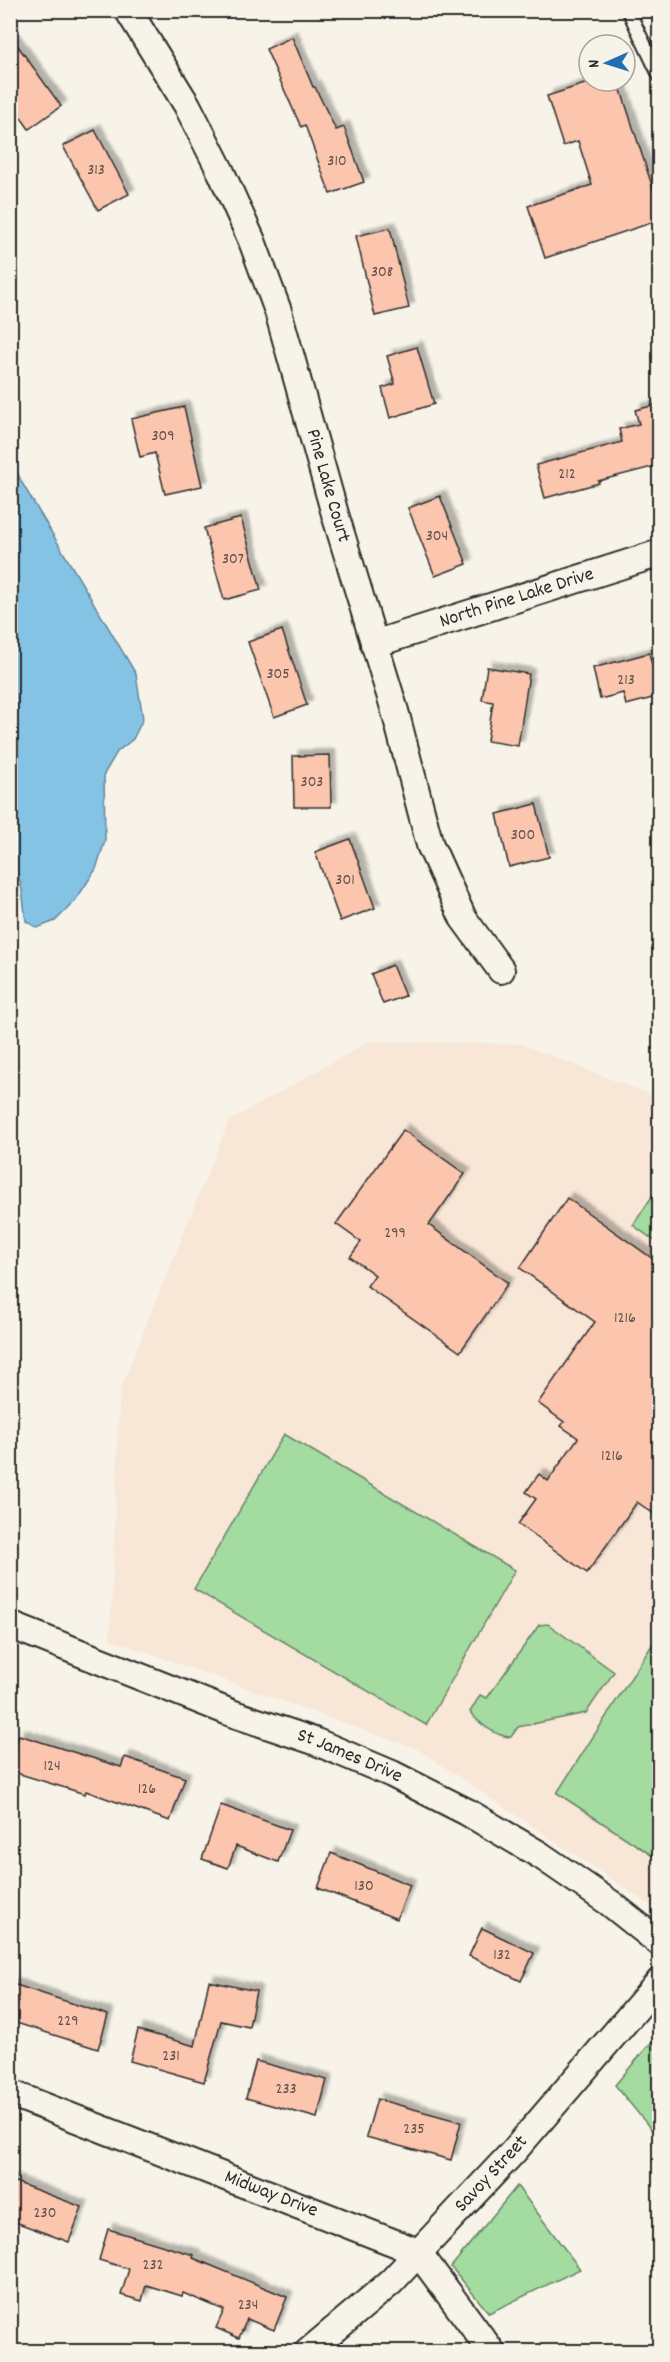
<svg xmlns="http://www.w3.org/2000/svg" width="670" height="2362" viewBox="0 0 670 2362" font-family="Dekko,sans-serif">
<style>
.built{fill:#f8e6d7}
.green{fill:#a3dba0;stroke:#678366;stroke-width:1.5}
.water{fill:#85c3e5;stroke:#61869b;stroke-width:1.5}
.building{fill:#fcc6ae;stroke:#2b2b2b;stroke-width:1.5;filter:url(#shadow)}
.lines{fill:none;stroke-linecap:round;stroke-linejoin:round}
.service-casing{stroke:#2b2b2b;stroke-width:16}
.minor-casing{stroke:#2b2b2b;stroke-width:30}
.service{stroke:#f7f3e8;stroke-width:12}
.minor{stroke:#f7f3e8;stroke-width:26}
.labels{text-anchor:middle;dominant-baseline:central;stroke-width:4.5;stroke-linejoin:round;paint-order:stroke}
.number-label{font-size:16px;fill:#5f524c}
.street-label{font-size:20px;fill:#2b2b2b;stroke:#f7f3e8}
</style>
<defs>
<filter id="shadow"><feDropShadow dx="5.5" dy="-5.5" stdDeviation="1.5" flood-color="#0004"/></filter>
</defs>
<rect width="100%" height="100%" fill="#f7f3e8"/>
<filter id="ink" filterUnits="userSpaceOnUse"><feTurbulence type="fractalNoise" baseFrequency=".0167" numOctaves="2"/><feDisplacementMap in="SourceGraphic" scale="12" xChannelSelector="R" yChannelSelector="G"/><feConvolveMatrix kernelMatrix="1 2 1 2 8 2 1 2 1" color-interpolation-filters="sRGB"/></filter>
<g filter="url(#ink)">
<polygon class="built" points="370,1041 521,1044 659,1098 659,1911 419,1750 110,1639 120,1390 229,1121"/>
<g class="green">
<polygon points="653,1195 659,1199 659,1244 633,1225"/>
<polygon points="284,1434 515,1570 426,1725 194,1589"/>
<path d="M 548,1624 L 614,1672 L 586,1713 L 518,1727 L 511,1737 C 497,1737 478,1723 470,1712 L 480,1695 L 487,1698 L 539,1625 Z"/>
<polygon points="659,1634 659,1860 557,1793"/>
<polygon points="659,2033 659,2139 615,2085"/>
<polygon points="517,2186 580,2269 489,2313 451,2267"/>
</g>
<path class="water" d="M 10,449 L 12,460 L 22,483 L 136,674 L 143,719 L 133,739 L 117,752 L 104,774 L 105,841 L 96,869 L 75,901 L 55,921 L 37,928 L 26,921 C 23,902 23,877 11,862 Z"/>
<g class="building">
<polygon points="10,35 61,106 29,129 10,102"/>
<polygon points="292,37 313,87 315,87 336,130 344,127 364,182 330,194 305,125 301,127 266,49"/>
<polygon points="594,81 618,81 660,210 660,220 545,258 528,206 592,185 578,141 563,146 547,96"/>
<polygon points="95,130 129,194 98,210 63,146"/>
<polygon points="390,228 409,308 375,316 356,236"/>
<polygon points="417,347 434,404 390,418 382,388 395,384 387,356"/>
<polygon points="660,404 660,465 598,481 599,483 545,498 536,465 622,442 619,429 639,424 635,410"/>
<polygon points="184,407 202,486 165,494 155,453 140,457 131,419"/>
<polygon points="440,496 467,564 435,576 408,508"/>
<polygon points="241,518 261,590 224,600 204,528"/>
<polygon points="282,630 307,705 274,717 248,642"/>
<polygon points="649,653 660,696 626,705 623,693 600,699 593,668"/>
<polygon points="487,667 529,674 518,746 487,741 493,702 482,700"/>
<polygon points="330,755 331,807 294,807 293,756"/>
<polygon points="536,804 549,857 509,867 497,814"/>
<polygon points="350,839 375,908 340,921 315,852"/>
<polygon points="392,965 405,996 383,1004 371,974"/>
<polygon points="403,1130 465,1174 429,1225 508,1283 460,1352 367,1286 375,1275 350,1257 361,1242 336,1224"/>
<polygon points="567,1198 660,1264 660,1518 637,1502 587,1573 518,1524 536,1499 526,1492 539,1474 548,1481 578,1438 561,1426 564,1422 538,1403 595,1322 520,1268"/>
<polygon points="19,1735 121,1767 125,1757 185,1778 170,1821 86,1791 85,1794 10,1771 10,1762"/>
<polygon points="221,1805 290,1830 278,1862 236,1846 228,1868 202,1859"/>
<polygon points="331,1853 410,1885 397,1919 318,1888"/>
<polygon points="482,1928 534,1953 521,1981 469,1956"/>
<polygon points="209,1981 256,1991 249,2027 221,2021 204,2082 130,2061 138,2030 195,2046"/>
<polygon points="10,1983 108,2015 98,2049 10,2021"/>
<polygon points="256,2061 327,2080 317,2118 246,2098"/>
<polygon points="377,2099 461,2122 451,2160 366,2137"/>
<polygon points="10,2180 82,2207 69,2242 10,2220"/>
<polygon points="108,2229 194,2255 193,2258 287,2297 274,2330 247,2319 239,2338 216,2328 224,2310 183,2293 182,2296 146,2285 142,2301 121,2295 129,2269 99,2260"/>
</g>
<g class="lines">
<g class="service-casing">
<polyline id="service" points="628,10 660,77"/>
</g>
<g class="minor-casing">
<g id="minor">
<path id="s1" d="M 128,10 L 187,105 L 221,172 L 252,241 L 278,311 L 335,514 L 395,711 L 430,845 L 463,918 L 501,970"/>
<path id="s2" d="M 374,644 L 660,553"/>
<path id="s3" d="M 10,1625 L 234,1714 L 314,1741 L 392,1774 L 467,1812 L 540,1855 L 610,1903 L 660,1943"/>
<path id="s4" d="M 10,2093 L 418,2252 L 492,2352"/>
<path id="s5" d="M 308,2352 L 391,2282 L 514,2151 L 660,1981"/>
</g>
</g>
<use href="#service" class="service"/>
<use href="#minor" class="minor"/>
</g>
</g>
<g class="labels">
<g class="number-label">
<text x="337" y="161">310</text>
<text x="96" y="170">313</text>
<text x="382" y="272">308</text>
<text x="163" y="436">309</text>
<text x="567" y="474">212</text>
<text x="437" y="536">304</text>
<text x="233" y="559">307</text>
<text x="278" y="674">305</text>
<text x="626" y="680">213</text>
<text x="312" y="782">303</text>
<text x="523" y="835">300</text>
<text x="345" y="880">301</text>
<text x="395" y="1233">299</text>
<text x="625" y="1318">1216</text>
<text x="612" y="1456">1216</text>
<text x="52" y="1766">124</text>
<text x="147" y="1789">126</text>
<text x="364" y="1886">130</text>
<text x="502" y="1955">132</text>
<text x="68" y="2021">229</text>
<text x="171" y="2056">231</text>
<text x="286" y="2089">233</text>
<text x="414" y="2129">235</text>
<text x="45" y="2213">230</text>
<text x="153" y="2265">232</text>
<text x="248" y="2305">234</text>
</g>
<g class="street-label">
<text stroke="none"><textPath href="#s1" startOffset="519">Pine Lake Court</textPath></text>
<text stroke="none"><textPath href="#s2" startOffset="150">North Pine Lake Drive</textPath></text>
<text stroke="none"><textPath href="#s3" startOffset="364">St James Drive</textPath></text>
<text stroke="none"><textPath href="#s5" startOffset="256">Savoy Street</textPath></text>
<text stroke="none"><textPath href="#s4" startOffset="280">Midway Drive</textPath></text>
</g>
</g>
<rect width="670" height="2362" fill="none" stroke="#f7f3e8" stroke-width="36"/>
<rect x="18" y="18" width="634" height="2326" fill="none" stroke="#2b2b2b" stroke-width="2" filter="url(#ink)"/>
<g transform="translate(607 63) rotate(267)"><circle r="28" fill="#f7f3e8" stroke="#a5a39c" stroke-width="1.5"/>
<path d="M0-4.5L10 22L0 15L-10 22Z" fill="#1f6fb2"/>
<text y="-9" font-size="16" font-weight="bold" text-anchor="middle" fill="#2b2b2b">N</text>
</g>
</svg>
